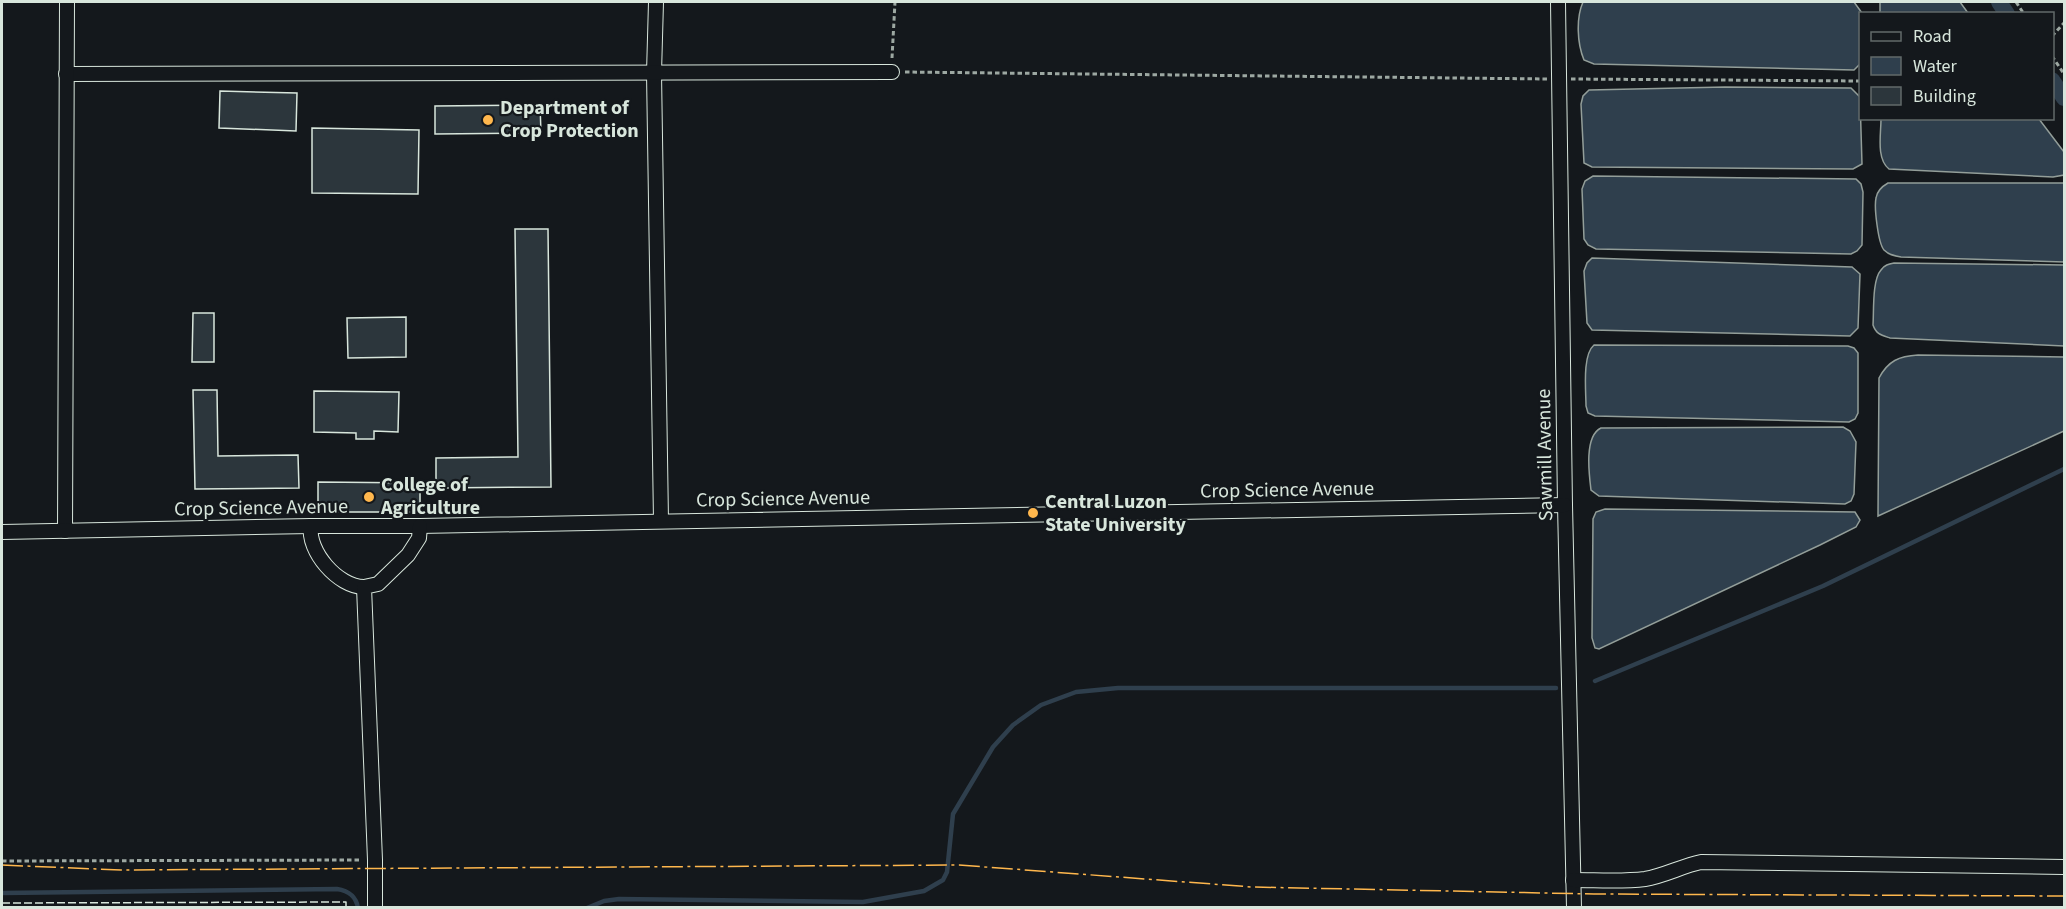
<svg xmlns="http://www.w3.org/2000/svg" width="2066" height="909" viewBox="0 0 2066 909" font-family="'Source Sans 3',sans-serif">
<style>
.water{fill:#2f3f4d;stroke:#939e99;stroke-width:1.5}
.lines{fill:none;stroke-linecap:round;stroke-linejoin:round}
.stream{stroke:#2f3f4d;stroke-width:4.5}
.canal{stroke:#2f3f4d;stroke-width:16}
.building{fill:#2c363c;stroke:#d8e6dc;stroke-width:1.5}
.minor-casing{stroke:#d8e6dc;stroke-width:16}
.path{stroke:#9da8a2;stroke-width:3;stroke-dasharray:4.5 3;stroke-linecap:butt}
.minor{stroke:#14181c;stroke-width:14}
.fence{stroke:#d8e6dc;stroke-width:1.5;stroke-dasharray:8 3;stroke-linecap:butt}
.power{stroke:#ffb74d;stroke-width:1.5;stroke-dasharray:21 4.5 3 4.5;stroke-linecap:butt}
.poi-dot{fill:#ffb74d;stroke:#14181c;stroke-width:2}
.labels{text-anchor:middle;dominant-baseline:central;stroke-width:4.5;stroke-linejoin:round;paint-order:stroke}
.poi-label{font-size:20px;font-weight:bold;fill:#d8e6dc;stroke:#14181c;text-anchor:start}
.street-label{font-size:20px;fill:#d8e6dc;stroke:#14181c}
</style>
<rect width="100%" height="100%" fill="#14181c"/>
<g class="water">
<path d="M 1583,2 L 1854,2 L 1862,13 L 1860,14 L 1860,64 L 1854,70 L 1594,64 L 1584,60 C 1577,43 1576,18 1583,2 Z"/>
<polygon points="1880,2 1960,2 1968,13 1880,13"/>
<polygon points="1725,87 1851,88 1860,97 1862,164 1853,169 1592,167 1584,163 1581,104 1583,96 1589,90"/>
<path d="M 1881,119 L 2039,119 L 2064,152 L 2064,175 L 2053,177 L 1889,169 C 1876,159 1881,134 1881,119 Z"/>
<polygon points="1593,176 1856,179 1861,184 1863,192 1862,245 1857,251 1851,254 1596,249 1588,245 1584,239 1582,189 1585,181"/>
<path d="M 1888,183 L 2064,183 L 2064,262 L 1901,257 C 1895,256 1889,255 1884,250 C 1878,243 1874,207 1876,198 C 1877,191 1881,187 1888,183 Z"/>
<polygon points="1592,258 1852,267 1860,274 1858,328 1850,336 1592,330 1587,323 1584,271 1587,263"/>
<path d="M 1894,263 L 2064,265 L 2064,346 L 1890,338 C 1881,335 1876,334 1873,325 C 1874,311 1872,280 1881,270 C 1884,265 1889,264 1894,263 Z"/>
<path d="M 1594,345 L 1848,346 L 1854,348 L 1858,353 L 1858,413 L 1855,419 L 1849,422 L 1595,416 L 1588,413 L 1586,406 C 1586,391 1582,355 1594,345 Z"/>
<path d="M 1918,355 L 2064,357 L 2064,431 L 1878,516 L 1879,378 C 1888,361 1899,356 1918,355 Z"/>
<path d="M 1843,427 L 1850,431 L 1856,442 L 1854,494 L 1851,501 L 1845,504 L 1599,496 L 1591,490 C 1589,474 1584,436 1601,428 Z"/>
<polygon points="1605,509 1855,512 1860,520 1856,527 1820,545 1599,649 1595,648 1592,638 1593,519 1596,512"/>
</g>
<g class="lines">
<g class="stream">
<polyline points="1595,681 1823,586 2064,469"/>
<path d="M 2,893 L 337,889 C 349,891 356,896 358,908"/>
<polyline points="587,908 604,901 619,899 863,902 924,891 943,880 947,872 953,814 993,747 1013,725 1041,705 1076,692 1118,688 1556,688"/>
</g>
<g class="canal">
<polyline points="1999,2 2007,14"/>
<polyline points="2052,80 2064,98"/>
</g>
</g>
<g class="building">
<polygon points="220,91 297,93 296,131 219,128"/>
<polygon points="540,105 541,133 435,134 435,106"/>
<polygon points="312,128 419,130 418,194 312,193"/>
<polygon points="515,229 548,229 551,487 436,488 436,458 518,457"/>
<polygon points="193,313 214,313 214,362 192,362"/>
<polygon points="406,317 406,357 348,358 347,318"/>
<polygon points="193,390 217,390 218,456 298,455 299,488 195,489"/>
<polygon points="314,391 399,392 398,432 374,431 374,439 356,439 356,433 314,432"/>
<polygon points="318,482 420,483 420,512 318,512"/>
</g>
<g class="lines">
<g class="minor-casing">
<g id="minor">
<polyline points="656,2 654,73 661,521"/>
<polyline points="1558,2 1565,505 1574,908"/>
<polyline points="66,74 892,72"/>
<path d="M 311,526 C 307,551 338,587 364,587"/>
<polyline points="65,531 67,2"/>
<polyline points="2,532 311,526 420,526 1565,505"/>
<path d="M 1573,880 C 1597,880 1622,882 1645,879 C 1664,876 1682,866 1701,862 L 2064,867"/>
<polyline points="375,908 375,860 364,587 378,584 408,555 419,538 420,526"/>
</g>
</g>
<g class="path">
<polyline points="2016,2 2024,14"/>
<polyline points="2052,36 2064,23"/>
<polyline points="2052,56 2064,74"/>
<polyline points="892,58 895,2"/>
<polyline points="905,72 1547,79"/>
<polyline points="1571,79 1860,81"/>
<polyline points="2,861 361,860"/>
</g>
<use href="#minor" class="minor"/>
<polyline class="fence" points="2,903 346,902 346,908"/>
<polyline class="power" points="2,865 121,870 959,865 1252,887 1594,894 2064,896"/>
</g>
<g class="poi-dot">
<circle cx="488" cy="120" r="6"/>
<circle cx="369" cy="497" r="6"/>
<circle cx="1033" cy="513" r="6"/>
</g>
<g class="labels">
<g class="poi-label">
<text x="500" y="108">Department of<tspan x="500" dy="23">Crop Protection</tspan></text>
<text x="381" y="485">College of<tspan x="381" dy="23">Agriculture</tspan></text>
<text x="1045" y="502">Central Luzon<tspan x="1045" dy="23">State University</tspan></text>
</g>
<g class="street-label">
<text transform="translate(1545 455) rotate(-91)">Sawmill Avenue</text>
<text transform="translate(1287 490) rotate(-1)">Crop Science Avenue</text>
<text transform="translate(783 499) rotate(-1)">Crop Science Avenue</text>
<text transform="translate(261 508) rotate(-1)">Crop Science Avenue</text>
</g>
</g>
<rect width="2066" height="909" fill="none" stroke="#d8e6dc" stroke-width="6"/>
<rect x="1859" y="12" width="195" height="108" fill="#14181c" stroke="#626a69" stroke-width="1.5"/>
<rect x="1871" y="32" width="30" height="9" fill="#14181c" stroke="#626a69" stroke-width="1.5"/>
<text x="1913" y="42" font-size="18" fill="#d8e6dc">Road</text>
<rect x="1871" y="57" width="30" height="18" fill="#2f3f4d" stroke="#626a69" stroke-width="1.5"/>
<text x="1913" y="72" font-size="18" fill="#d8e6dc">Water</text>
<rect x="1871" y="87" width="30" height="18" fill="#2c363c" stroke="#626a69" stroke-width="1.5"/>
<text x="1913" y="102" font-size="18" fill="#d8e6dc">Building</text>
</svg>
